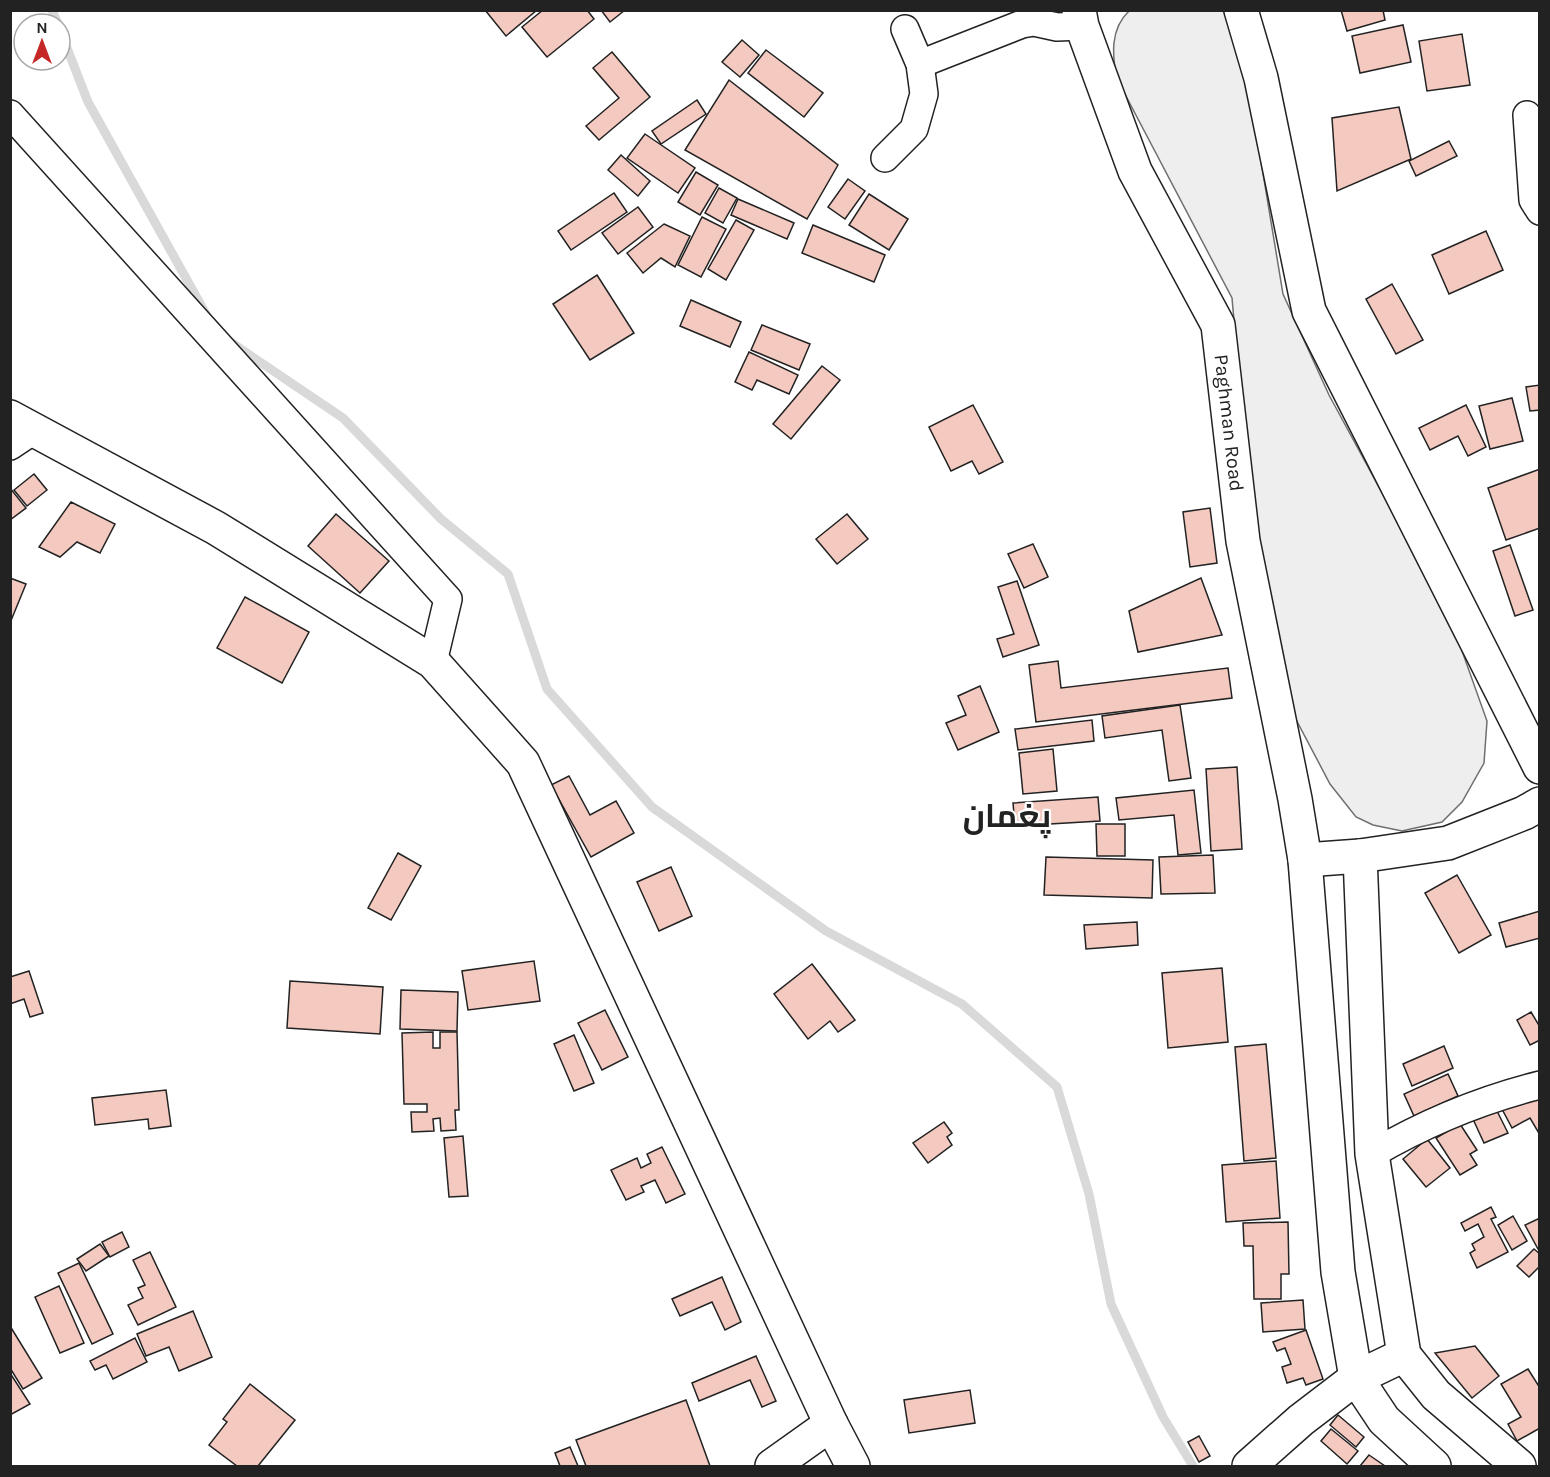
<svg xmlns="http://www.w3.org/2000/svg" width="1550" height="1477" viewBox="0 0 1550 1477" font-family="Karla,Cairo,sans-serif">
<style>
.green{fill:#eee;stroke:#6f6f6f;stroke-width:1.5}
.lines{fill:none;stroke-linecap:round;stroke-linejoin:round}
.stream{stroke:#d9d9d9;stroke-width:9}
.building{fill:#f3c9c0;stroke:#222;stroke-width:1.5}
.street-casing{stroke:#222;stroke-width:30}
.secondary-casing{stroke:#222;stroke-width:36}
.street{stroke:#fff;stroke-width:27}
.secondary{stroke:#fff;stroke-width:33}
.labels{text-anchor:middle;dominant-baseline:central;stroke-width:4.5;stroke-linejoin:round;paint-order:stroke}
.street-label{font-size:20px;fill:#222;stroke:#fff}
.town-label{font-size:32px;font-weight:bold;fill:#222;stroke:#fff}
</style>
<rect width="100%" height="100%" fill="#fff"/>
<path class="green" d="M 1129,11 L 1226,11 L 1242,47 L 1283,294 L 1329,395 L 1451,620 L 1487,721 L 1484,763 L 1462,802 L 1442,822 L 1402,831 L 1373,825 L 1356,817 L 1330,784 L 1291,710 L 1253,536 L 1232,298 L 1117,79 C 1112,55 1110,29 1129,11 Z"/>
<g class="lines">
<g class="stream">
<polyline points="52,10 58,24"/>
<polyline points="60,30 88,102 207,316"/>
<polyline points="229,341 343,418 441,519 508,574 547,689 652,807 826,931 962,1004 1057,1087 1089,1194 1111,1304 1163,1417 1193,1466"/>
</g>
</g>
<g class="building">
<polygon points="485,10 537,10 506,36"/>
<polygon points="543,10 587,10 594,19 547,57 522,27"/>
<polygon points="601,10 625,10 610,22"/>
<polygon points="1341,10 1383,10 1385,20 1347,31"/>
<polygon points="1403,25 1411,62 1360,73 1352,36"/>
<polygon points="1462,34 1470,85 1427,91 1419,41"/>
<polygon points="742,40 759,55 740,77 722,62"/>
<polygon points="766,50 823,93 804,117 748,73"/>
<polygon points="612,52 650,97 599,140 586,126 619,98 593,68"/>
<polygon points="729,80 838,165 807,219 685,150"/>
<polygon points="697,100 706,114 661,144 652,131"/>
<polygon points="1399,107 1411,159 1337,191 1332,118"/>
<polygon points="645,134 695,168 678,193 627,158"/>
<polygon points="1449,141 1457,156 1416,176 1409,161"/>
<polygon points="621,155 650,181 638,196 608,170"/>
<polygon points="696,172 718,185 700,215 678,202"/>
<polygon points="848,179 865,191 845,219 828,207"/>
<polygon points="719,188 737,198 723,223 705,213"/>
<polygon points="614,193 627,212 571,250 558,231"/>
<polygon points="869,194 908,219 889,250 849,225"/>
<polygon points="738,199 794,223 787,239 731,215"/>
<polygon points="638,207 653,227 618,254 602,233"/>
<polygon points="702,217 726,229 701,277 678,265"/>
<polygon points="736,220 754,230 726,280 708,269"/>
<polygon points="664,224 690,236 675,267 661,258 643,273 627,253"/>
<polygon points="813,225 885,255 874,282 802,253"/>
<polygon points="1486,231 1503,270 1449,294 1432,255"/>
<polygon points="597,275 634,333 590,360 553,304"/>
<polygon points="1392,284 1423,340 1396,354 1366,299"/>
<polygon points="691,300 741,322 730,347 680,326"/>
<polygon points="762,325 810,344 799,370 751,350"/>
<polygon points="749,352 798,375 789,394 757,380 752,390 735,382"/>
<polygon points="822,366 840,380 791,439 773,424"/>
<polygon points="1540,385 1540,410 1530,411 1526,387"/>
<polygon points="1512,398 1523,441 1490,449 1479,406"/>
<polygon points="973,405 1003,462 979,474 972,461 951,471 929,427"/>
<polygon points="1466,405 1486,447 1468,456 1458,436 1430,450 1419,428"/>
<polygon points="1540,469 1540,528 1506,540 1488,488"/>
<polygon points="34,474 47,490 27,506 14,490"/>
<polygon points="10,488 26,508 10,520"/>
<polygon points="71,502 115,524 100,553 77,542 60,557 39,547"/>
<polygon points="1210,508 1217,563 1190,567 1183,512"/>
<polygon points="336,514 389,561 360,593 308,546"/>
<polygon points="847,514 868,539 837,564 816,539"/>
<polygon points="1033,544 1048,577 1024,588 1008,554"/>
<polygon points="1510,545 1533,610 1515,616 1493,551"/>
<polygon points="10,578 26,584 10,623"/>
<polygon points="1201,578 1222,635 1138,652 1129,611"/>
<polygon points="1017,581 1039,645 1003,657 997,639 1014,634 998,587"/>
<polygon points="245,597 309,632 282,683 217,648"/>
<polygon points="1058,661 1061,688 1228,668 1232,698 1036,722 1029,665"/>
<polygon points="980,686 999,732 958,750 946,723 966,715 958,696"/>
<polygon points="1180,705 1191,778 1169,781 1162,730 1105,738 1102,716"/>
<polygon points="1092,720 1094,741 1018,750 1015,729"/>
<polygon points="1053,749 1057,791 1023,794 1019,753"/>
<polygon points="1237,767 1242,849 1211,851 1206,769"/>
<polygon points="569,776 590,815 616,801 634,833 591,857 551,785"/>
<polygon points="1194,790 1201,853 1178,855 1174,815 1119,820 1116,798"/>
<polygon points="1098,797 1100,821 1015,826 1013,803"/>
<polygon points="1096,824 1125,824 1125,856 1097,856"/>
<polygon points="398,853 421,866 391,920 368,908"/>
<polygon points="1213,855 1215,893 1161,894 1159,857"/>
<polygon points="1046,857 1153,860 1152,898 1044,895"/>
<polygon points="671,867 692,916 659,931 637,882"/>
<polygon points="1457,875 1491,935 1459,953 1425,893"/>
<polygon points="1540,911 1540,938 1506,947 1499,923"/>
<polygon points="1137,922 1138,945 1086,949 1084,925"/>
<polygon points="534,961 540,1001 468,1010 462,971"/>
<polygon points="812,964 855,1020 838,1032 830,1021 808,1039 774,994"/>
<polygon points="1222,968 1228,1042 1168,1048 1162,973"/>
<polygon points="29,971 43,1013 30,1017 24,999 10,1004 10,977"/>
<polygon points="290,981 383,987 380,1034 287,1028"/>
<polygon points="401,990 458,992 457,1031 400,1029"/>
<polygon points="605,1010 628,1057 602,1070 578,1023"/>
<polygon points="1531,1012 1540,1027 1540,1040 1530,1045 1517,1020"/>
<polygon points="433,1032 433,1048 440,1048 440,1032 457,1032 459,1110 455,1110 456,1130 441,1131 440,1118 433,1119 434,1131 412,1132 411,1112 427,1112 427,1104 404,1104 402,1033"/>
<polygon points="574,1035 594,1083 574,1091 554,1044"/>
<polygon points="1266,1044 1276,1158 1244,1161 1235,1047"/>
<polygon points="1444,1046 1453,1068 1412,1086 1403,1064"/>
<polygon points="1448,1074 1458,1096 1414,1116 1404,1094"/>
<polygon points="166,1090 171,1126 149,1129 148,1119 95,1125 92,1098"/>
<polygon points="1534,1092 1540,1103 1540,1135 1530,1118 1512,1128 1502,1109"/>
<polygon points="1495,1107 1508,1133 1484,1143 1472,1117"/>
<polygon points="944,1122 952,1133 947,1137 952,1145 928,1163 913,1143"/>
<polygon points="1460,1124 1477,1150 1470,1154 1477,1165 1460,1175 1436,1138"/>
<polygon points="463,1136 468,1196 449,1197 444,1138"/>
<polygon points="1427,1139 1450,1168 1426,1187 1403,1159"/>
<polygon points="662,1147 685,1194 666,1203 655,1180 641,1186 644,1192 626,1200 611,1170 637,1158 641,1168 651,1163 647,1154"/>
<polygon points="1276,1161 1280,1218 1226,1222 1222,1165"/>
<polygon points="1491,1207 1496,1217 1491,1219 1508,1252 1477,1268 1470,1253 1475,1250 1472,1244 1484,1237 1478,1224 1465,1231 1461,1223"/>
<polygon points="1513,1216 1527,1241 1512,1250 1498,1225"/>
<polygon points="1540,1218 1540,1249 1538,1249 1525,1225"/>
<polygon points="1288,1222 1289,1274 1281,1274 1281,1299 1254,1299 1253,1246 1244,1246 1243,1223"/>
<polygon points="122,1232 129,1247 110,1257 102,1242"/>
<polygon points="100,1244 109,1256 86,1271 77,1259"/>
<polygon points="1534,1249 1540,1254 1540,1266 1529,1277 1517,1266"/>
<polygon points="150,1252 176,1307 138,1325 128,1305 143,1298 138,1288 145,1285 133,1260"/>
<polygon points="79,1263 113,1334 92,1344 58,1273"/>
<polygon points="722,1277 741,1322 725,1330 712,1302 680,1316 672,1299"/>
<polygon points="59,1286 84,1343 60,1353 35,1297"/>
<polygon points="1303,1300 1305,1329 1263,1332 1261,1303"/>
<polygon points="193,1311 212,1357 179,1371 169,1347 146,1356 137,1334"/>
<polygon points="10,1326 42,1378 23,1389 10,1368"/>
<polygon points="1306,1330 1323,1379 1306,1385 1303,1378 1287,1383 1282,1367 1291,1364 1285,1348 1277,1351 1273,1342"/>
<polygon points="135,1338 147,1362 113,1379 106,1365 95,1370 90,1361"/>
<polygon points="1475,1346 1499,1376 1472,1398 1435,1353"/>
<polygon points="756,1356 776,1401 762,1407 750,1380 699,1401 692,1383"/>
<polygon points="1528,1369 1540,1388 1540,1428 1517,1441 1508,1424 1521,1417 1501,1384"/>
<polygon points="10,1373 30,1404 10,1415"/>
<polygon points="250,1384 295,1420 258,1466 237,1466 209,1445 227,1422 223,1419"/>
<polygon points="970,1390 975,1423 909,1433 904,1400"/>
<polygon points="686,1400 710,1466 586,1466 576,1440"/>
<polygon points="1338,1415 1364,1437 1356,1447 1330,1425"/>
<polygon points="1331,1429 1358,1451 1347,1464 1321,1441"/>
<polygon points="1199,1436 1210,1456 1199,1462 1188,1442"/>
<polygon points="570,1447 578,1466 560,1466 555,1453"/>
<polygon points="1369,1455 1385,1466 1360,1466"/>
</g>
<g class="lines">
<g class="street-casing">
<g id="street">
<polyline points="920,64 1022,24 1034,22 1057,27 1082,26"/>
<polyline points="10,114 448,599 433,662"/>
<polyline points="1527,115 1533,200 1540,211"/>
<polyline points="885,158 914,129 924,94 920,64 905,29"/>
<polyline points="10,446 34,430"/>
<path d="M 1372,1154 C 1425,1123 1480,1100 1540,1085"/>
</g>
</g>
<g class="secondary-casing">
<g id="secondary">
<path id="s1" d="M 1079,10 L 1082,26 L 1135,171 L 1218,325 L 1243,541 L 1295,799 L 1305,860 L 1338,1272 L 1356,1378 L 1384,1420 L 1434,1466"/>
<polyline points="1241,10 1261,78 1309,311 1540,767"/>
<polyline points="10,417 216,528 433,662 523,763 831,1424 853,1466"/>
<polyline points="1360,856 1372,1154 1404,1355 1436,1395 1519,1466"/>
<polyline points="1305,860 1360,856 1448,843 1524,813 1540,804"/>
<polyline points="772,1466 831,1424"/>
<polyline points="1249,1466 1301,1420 1356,1378 1404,1355"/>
</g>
</g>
<use href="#street" class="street"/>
<use href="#secondary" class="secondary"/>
</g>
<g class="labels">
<g class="street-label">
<text stroke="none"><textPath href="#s1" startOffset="444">Paghman Road</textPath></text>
</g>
<g class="town-label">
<text x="1007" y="816">پغمان</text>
</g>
</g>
<rect width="1550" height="1477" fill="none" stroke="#222222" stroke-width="24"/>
<g transform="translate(42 42)"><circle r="28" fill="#ffffff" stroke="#a7a7a7" stroke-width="1.5"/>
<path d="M0-4.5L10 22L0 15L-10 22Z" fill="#c62828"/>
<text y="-9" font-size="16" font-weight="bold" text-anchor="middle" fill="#222222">N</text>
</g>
</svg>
